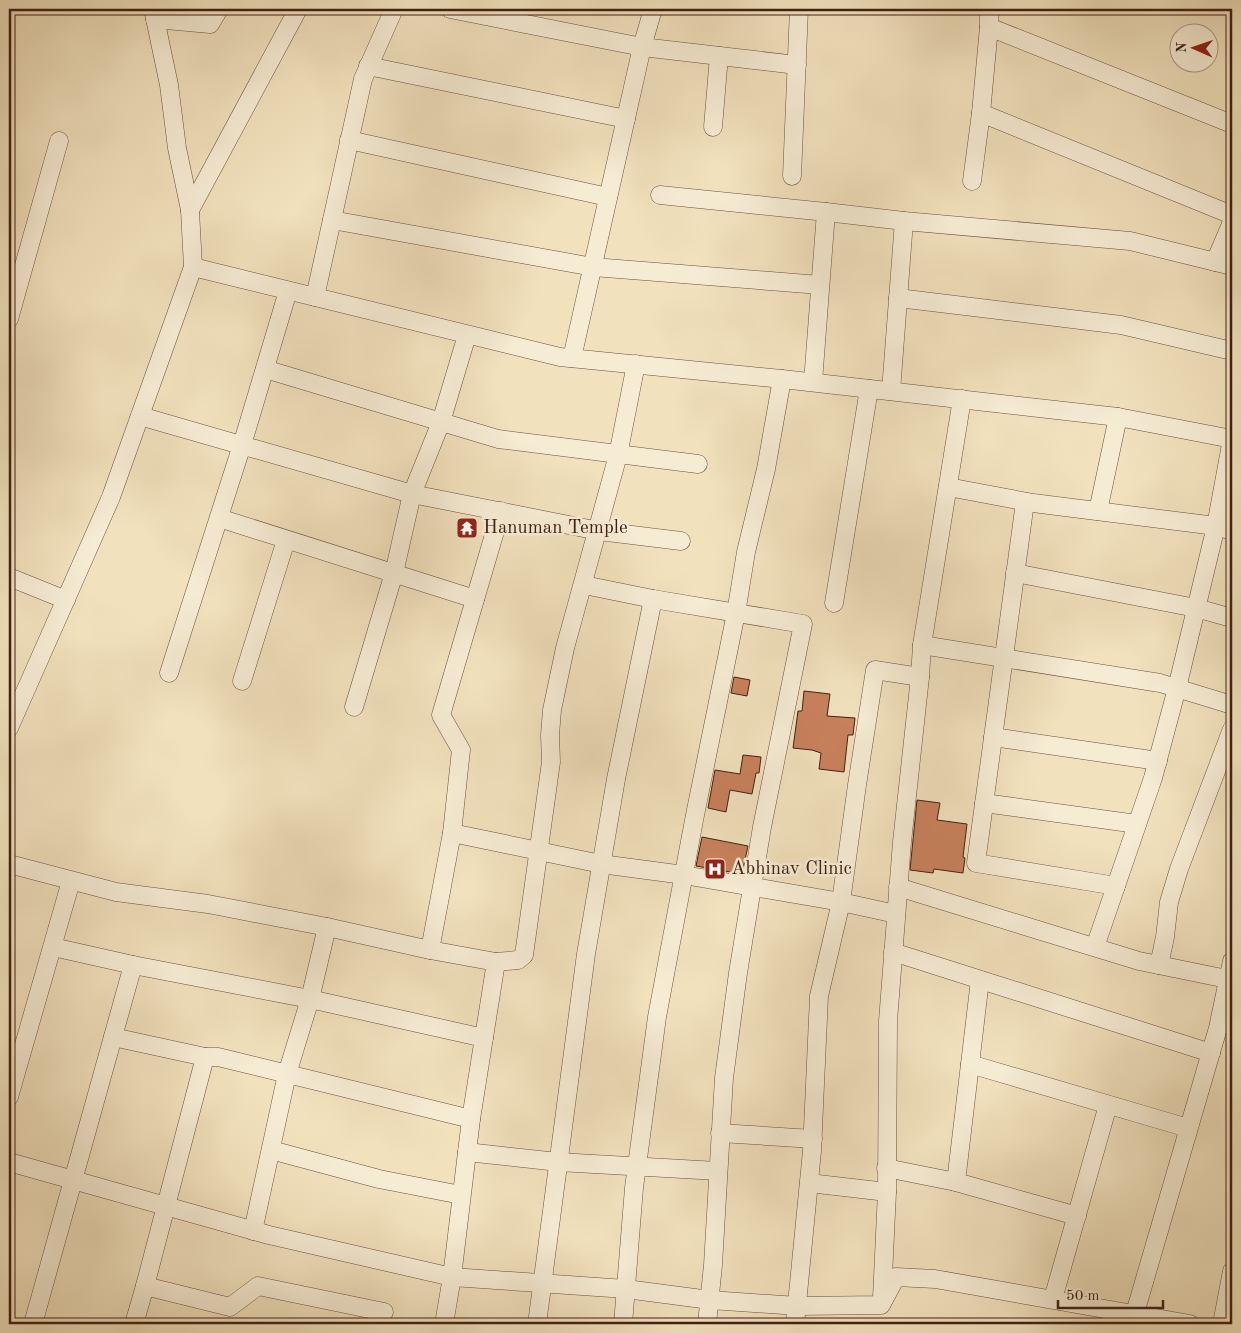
<svg xmlns="http://www.w3.org/2000/svg" width="1241" height="1333" viewBox="0 0 1241 1333" font-family="'Old Standard TT',serif">
<style>
.building{fill:#c8815d;stroke:#412014}
.lines{fill:none;stroke-linecap:round;stroke-linejoin:round}
.minor-casing{stroke:#6d503e;stroke-width:19}
.minor{stroke:#f6ecd4;stroke-width:18}
.labels{text-anchor:middle;dominant-baseline:central;stroke-width:5;stroke-linejoin:round;paint-order:stroke}
.poi-label{font-size:19px;fill:#412014;stroke:#f6ecd4;text-anchor:start}
</style>
<rect width="100%" height="100%" fill="#f1e1bd"/>
<filter id="stains"><feTurbulence type="fractalNoise" baseFrequency=".004" numOctaves="4"/><feColorMatrix values="0 0 0 0 .2 0 0 0 0 .09 0 0 0 0 .02 0 0 0 .5 -.17"/></filter>
<radialGradient id="worn" r=".72"><stop offset=".6" stop-color="#630" stop-opacity="0"/><stop offset="1" stop-color="#630" stop-opacity=".3"/></radialGradient>
<g class="building">
<polygon points="734,677 750,680 747,696 731,693"/>
<polygon points="804,691 830,694 827,716 855,718 853,735 848,735 844,772 819,769 821,753 812,750 793,748 798,711 802,711"/>
<polygon points="743,755 761,757 759,773 756,773 752,794 730,790 726,812 708,808 715,770 740,774"/>
<polygon points="917,800 940,803 937,820 967,824 963,857 965,858 963,873 934,869 933,873 910,870"/>
<polygon points="702,837 748,846 742,874 696,866"/>
</g>
<g class="lines">
<g class="minor-casing">
<g id="minor">
<polyline points="450,9 642,47 572,358"/>
<polyline points="653,9 642,47 797,65"/>
<polyline points="155,19 210,24 219,9"/>
<polyline points="989,27 989,9"/>
<polyline points="368,66 626,119"/>
<polyline points="981,113 1232,215"/>
<polyline points="713,127 719,56"/>
<polyline points="349,140 608,197"/>
<polyline points="792,176 799,9"/>
<polyline points="972,181 981,113 989,27 1232,124"/>
<polyline points="660,195 826,212"/>
<polyline points="190,210 298,9"/>
<polyline points="332,220 593,267 820,285"/>
<polyline points="1215,262 1232,222"/>
<polyline points="193,267 560,357 782,379 1118,417 1232,439"/>
<polyline points="315,297 363,79 394,9"/>
<polyline points="898,298 1121,325 1232,351"/>
<polyline points="9,319 59,141"/>
<polyline points="265,369 498,439 698,464"/>
<polyline points="813,382 826,212 904,221 1130,241 1232,266"/>
<polyline points="891,391 904,221"/>
<polyline points="140,416 412,494 599,531 681,541"/>
<polyline points="948,487 1033,503 1216,526 1232,531"/>
<polyline points="1025,502 976,863 1116,886"/>
<polyline points="501,511 441,715 461,750 452,833 601,864 684,875 841,902 896,914"/>
<polyline points="1098,511 1118,417"/>
<polyline points="219,518 475,599"/>
<polyline points="1015,573 1196,608 1232,618"/>
<polyline points="9,577 66,600"/>
<polyline points="584,585 653,599 803,624 762,827 738,973 724,1078 713,1265 707,1324"/>
<polyline points="834,603 869,389"/>
<polyline points="922,645 1160,683 1232,705"/>
<polyline points="169,673 242,445 288,291"/>
<polyline points="242,681 286,540"/>
<polyline points="354,707 394,573 412,494 441,422 467,335"/>
<polyline points="9,728 111,497 193,267 190,210 177,148 169,85 153,9"/>
<polyline points="993,737 1158,761"/>
<polyline points="984,803 1137,824"/>
<polyline points="9,864 116,892 208,904 327,927 430,950 496,962 471,1119 452,1277 444,1324"/>
<polyline points="898,887 1139,961 1232,980"/>
<polyline points="53,947 133,965 310,999 484,1038"/>
<polyline points="1095,947 1153,778 1177,688 1216,526 1232,439"/>
<polyline points="430,950 452,833"/>
<polyline points="893,952 1211,1053"/>
<polyline points="496,962 518,960 524,955 551,762 550,735 552,710 565,648 618,455 636,364"/>
<polyline points="1159,965 1165,937 1169,902 1179,869 1232,729"/>
<polyline points="980,980 956,1182 1077,1216"/>
<polyline points="113,1037 205,1057 218,1057 471,1119"/>
<polyline points="970,1064 1188,1128"/>
<polyline points="9,1097 71,881"/>
<polyline points="720,1133 813,1139"/>
<polyline points="271,1150 379,1179 461,1195"/>
<polyline points="467,1152 558,1162 718,1171"/>
<polyline points="9,1162 269,1235 452,1277 626,1289 710,1300 798,1306 881,1305 896,1277 935,1279 1190,1324"/>
<polyline points="886,1168 956,1182"/>
<polyline points="809,1183 887,1192"/>
<polyline points="253,1231 287,1074 310,999 327,927"/>
<polyline points="145,1286 230,1307 258,1286 384,1312"/>
<polyline points="882,1298 887,1192 888,1021 902,842 920,677 922,645 962,399"/>
<polyline points="1053,1299 1108,1105"/>
<polyline points="1135,1313 1218,1028 1232,961"/>
<polyline points="33,1324 133,965"/>
<polyline points="134,1324 145,1286 205,1057"/>
<polyline points="537,1324 586,954 616,779 653,599"/>
<polyline points="623,1324 634,1188 657,1017 695,815 736,613 746,552 766,469 782,379"/>
<polyline points="795,1324 812,1151 819,996 841,902 857,785 875,670 920,677"/>
<polyline points="1222,1324 1232,1271"/>
</g>
</g>
<use href="#minor" class="minor"/>
</g>
<defs>
<g id="temple-square" transform="scale(1.125)"><rect x="-9" y="-9" width="18" height="18" rx="4" fill="#8f2418" stroke="#f6ecd4"/><path d="M0-6L5-2H3V0L6.5 2.5H4V6H1.5V3h-3V6H-4V2.5H-6.5L-3 0V-2H-5Z" fill="#fff"/></g>
<g id="hospital-square" transform="scale(1.125)"><rect x="-9" y="-9" width="18" height="18" rx="4" fill="#8f2418" stroke="#f6ecd4"/><path d="M-5-5h3v3.5h4V-5h3V5h-3V1.5h-4V5h-3Z" fill="#fff"/></g>
</defs>
<g fill-rule="evenodd">
<use href="#temple-square" x="467" y="528"/>
<use href="#hospital-square" x="715" y="869"/>
</g>
<g class="labels">
<g class="poi-label">
<text x="483" y="528">Hanuman Temple</text>
<text x="731" y="869">Abhinav Clinic</text>
</g>
</g>
<rect width="1241" height="1333" fill="none" stroke="#f1e1bd" stroke-width="30"/>
<rect x="10" y="10" width="1221" height="1313" fill="none" stroke="#412014" stroke-width="2.5"/>
<rect x="15" y="15" width="1211" height="1303" fill="none" stroke="#412014"/>
<g transform="translate(1194 48) rotate(272)"><circle r="24" fill="#f6ecd4" stroke="#ae9a87"/>
<path d="M0-4L9 19L0 12L-9 19Z" fill="#8f2418"/>
<text y="-8" font-size="14" font-weight="bold" text-anchor="middle" fill="#412014">N</text>
</g>
<path d="M1058 1300v8h105v-8" fill="none" stroke="#412014" stroke-width="2.5"/>
<text x="1066" y="1300" font-size="15" fill="#412014" stroke="#f6ecd4" stroke-width="4" paint-order="stroke">50 m</text>
<rect width="100%" height="100%" filter="url(#stains)"/>
<rect width="100%" height="100%" fill="url(#worn)"/>
</svg>
